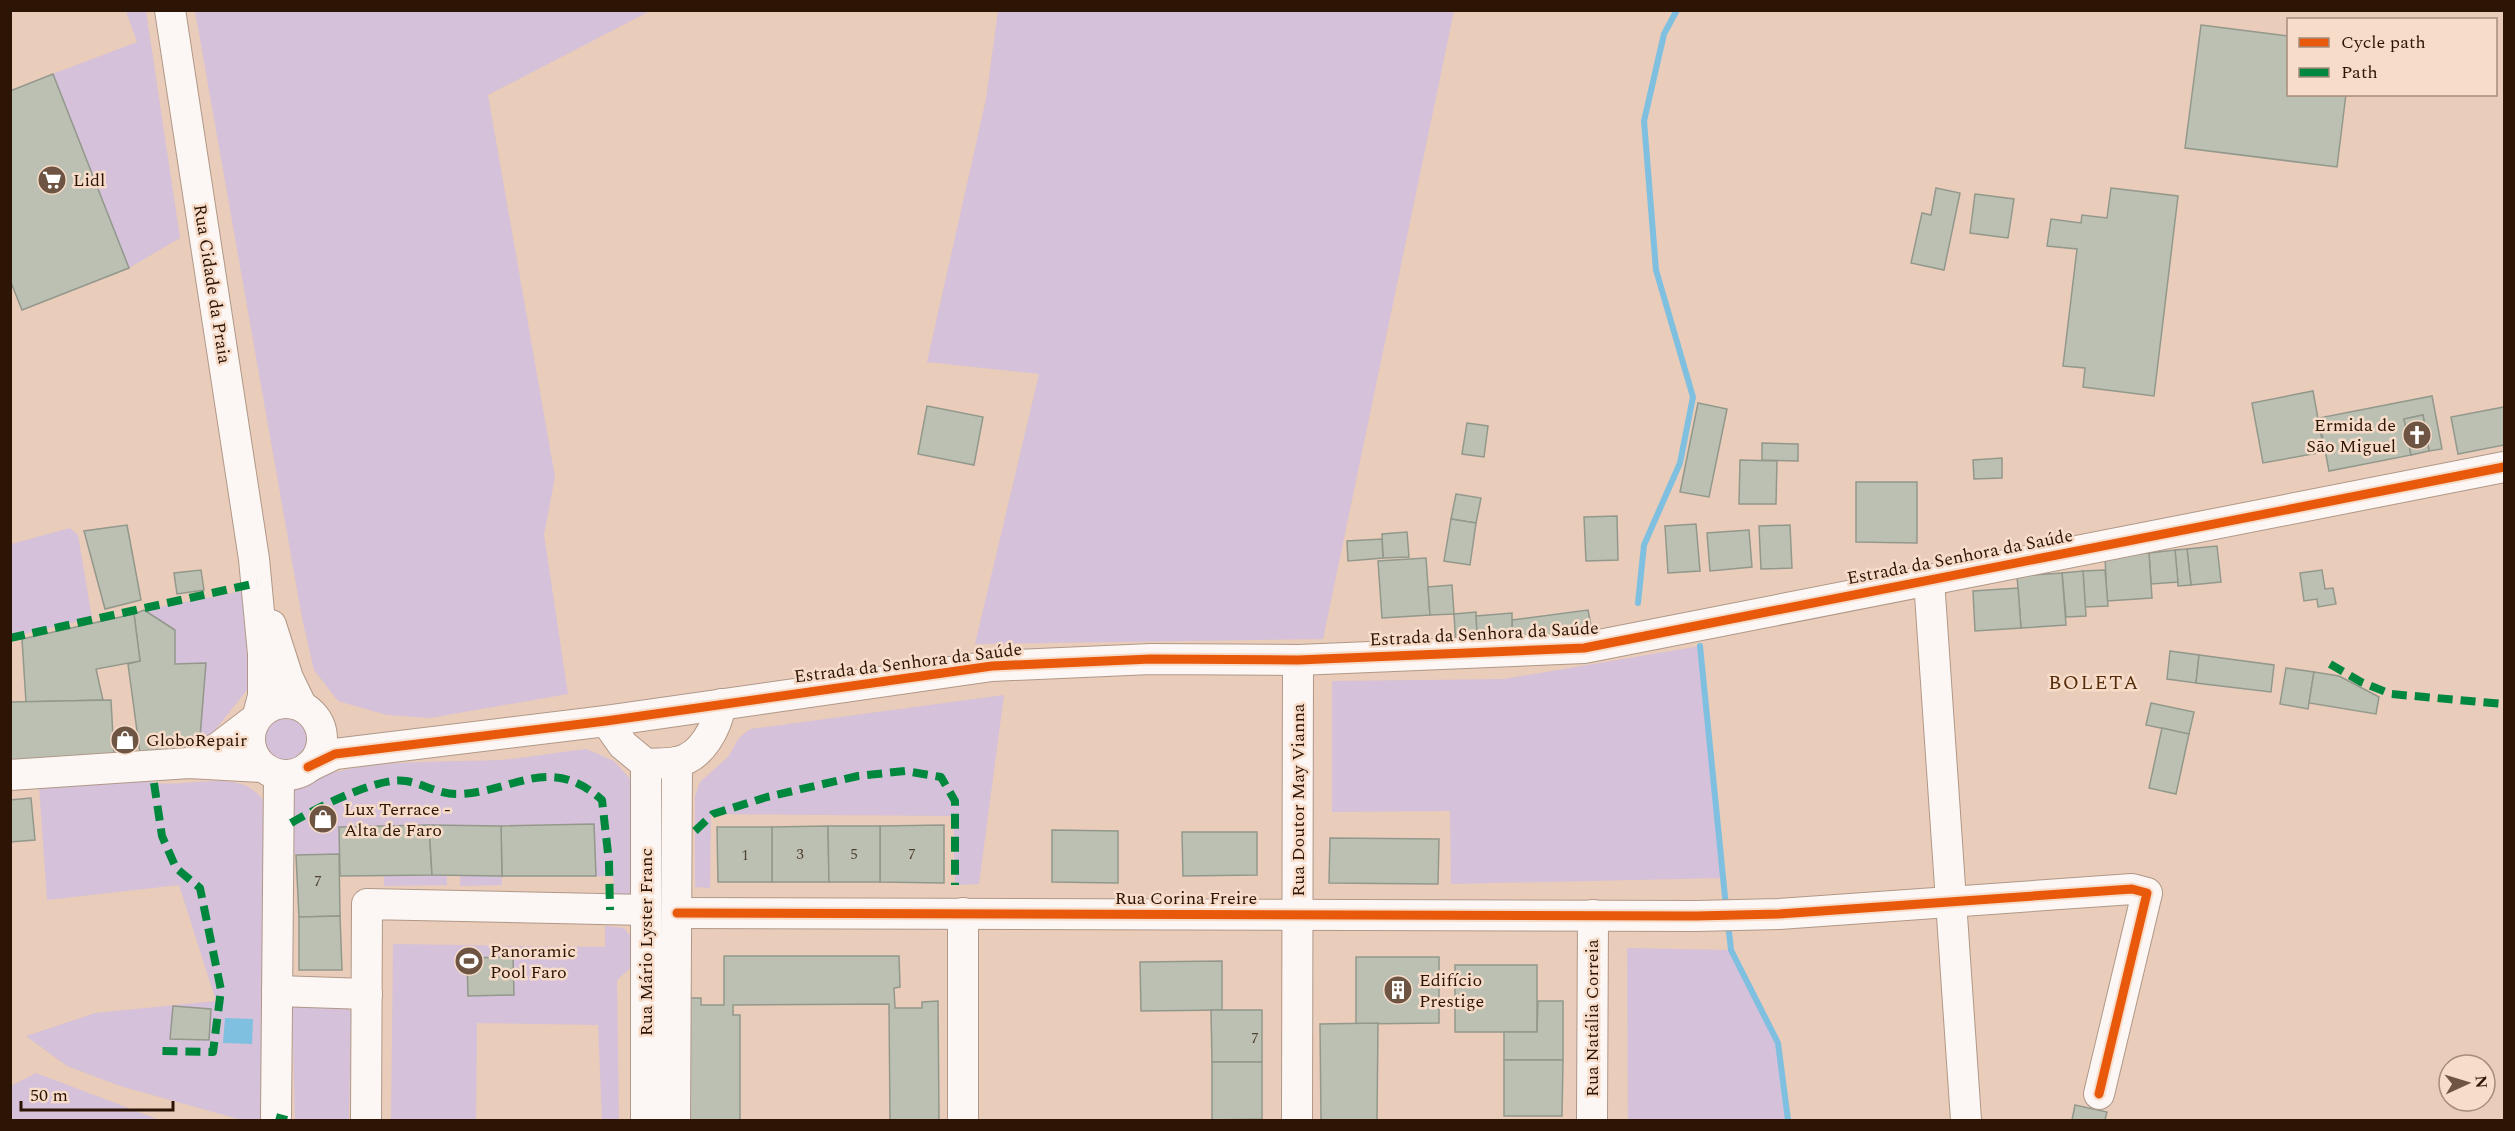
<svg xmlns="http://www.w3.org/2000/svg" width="2515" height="1131" viewBox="0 0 2515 1131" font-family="Spectral,serif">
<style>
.green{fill:#d5c1d9}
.water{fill:#7fbfe0}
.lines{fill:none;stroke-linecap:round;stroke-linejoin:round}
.stream{stroke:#7fbfe0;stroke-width:6}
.building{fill:#bbc0b3;stroke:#93988c;stroke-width:1.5}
.minor-casing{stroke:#b09888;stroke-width:32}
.minor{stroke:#fcf7f4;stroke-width:30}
.quiet{stroke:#00873e;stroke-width:8;stroke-dasharray:15 8;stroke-linecap:butt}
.cycleway-casing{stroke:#f7dcca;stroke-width:13}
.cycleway{stroke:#e8590c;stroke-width:9}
.labels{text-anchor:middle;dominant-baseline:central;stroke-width:5;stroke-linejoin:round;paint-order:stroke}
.number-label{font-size:15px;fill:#504030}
.poi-label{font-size:18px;fill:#2c1504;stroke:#f7dcca;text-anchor:start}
.street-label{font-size:18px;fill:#2c1504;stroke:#f7dcca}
.neighbourhood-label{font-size:20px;letter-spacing:1.5px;fill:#552c09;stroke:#f7dcca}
</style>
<rect width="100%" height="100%" fill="#e9ccb9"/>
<g class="green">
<polygon points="126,11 146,11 180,238 129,268 53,74 137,42"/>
<polygon points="195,11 650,11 488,95 555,477 544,535 568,694 430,718 387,715 338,701 314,670 302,618"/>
<polygon points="998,11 1454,11 1323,639 975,644 1039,374 927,362 986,99"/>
<polygon points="70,528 78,535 92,618 11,637 11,544"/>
<polygon points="242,591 251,661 247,690 199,750 206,663 175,664 175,630 144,610"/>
<polygon points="1700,646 1723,878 1451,884 1450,811 1332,812 1332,681 1504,679"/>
<polygon points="1004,695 979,884 955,885 953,816 711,814 710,888 695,887 695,796 700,782 728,757 739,738 750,729"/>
<circle cx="285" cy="741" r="23"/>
<path d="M 586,749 L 614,761 L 632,781 L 633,889 L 629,894 L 615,898 L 613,877 L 596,876 L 594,824 L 339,827 L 339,854 L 291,854 L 291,801 L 295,788 C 345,757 441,763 499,760 C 528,758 557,752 586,749 Z"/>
<path d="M 140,775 C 145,778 151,782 156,783 C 194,788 248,764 268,809 L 269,1120 L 242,1120 L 120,1086 L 67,1066 L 26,1036 L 95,1013 L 216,1001 L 179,885 L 47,900 L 39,786 Z"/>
<polygon points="447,875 447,885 384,886 384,876"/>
<polygon points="460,876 502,876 502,885 460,886"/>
<polygon points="605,926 624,928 632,938 635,964 617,980 619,1120 602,1120 598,1025 477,1023 476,1120 391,1120 393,944 605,947"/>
<polygon points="1627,948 1731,950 1778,1043 1788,1120 1628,1120"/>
<polygon points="300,1002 343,1004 351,1012 349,1120 295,1120 292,1007"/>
<polygon points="36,1073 160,1120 11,1120 11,1086"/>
</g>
<polygon class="water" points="225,1018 253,1019 252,1044 223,1043"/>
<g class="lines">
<g class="stream">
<polyline points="1638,603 1644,545 1680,463 1693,397 1656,270 1644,121 1664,34 1677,10"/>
<polyline points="1700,646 1726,907"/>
<polyline points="1728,923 1731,950 1778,1043 1788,1120"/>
</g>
</g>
<g class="building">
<polygon points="2201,25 2288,36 2288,94 2346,94 2337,167 2185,148"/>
<polygon points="53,74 129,268 22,310 10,280 10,91"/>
<polygon points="1936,188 1960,193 1944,270 1911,263 1922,213 1931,215"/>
<polygon points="2111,188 2178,196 2154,396 2083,387 2085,368 2063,366 2077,249 2047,246 2051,219 2081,223 2082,215 2107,218"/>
<polygon points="1975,194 2014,199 2008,238 1970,233"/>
<polygon points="2313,391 2324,452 2263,463 2252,403"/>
<polygon points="2432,396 2442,449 2429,451 2423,415 2404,419 2411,455 2329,471 2319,418"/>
<polygon points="1698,403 1727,409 1709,497 1680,492"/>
<polygon points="927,406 983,417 974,465 918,454"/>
<polygon points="2504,407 2504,445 2458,454 2451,417"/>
<polygon points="2423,415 2429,451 2411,455 2404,419"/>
<polygon points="1467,423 1488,426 1484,457 1462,454"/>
<polygon points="1762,443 1798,444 1798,461 1762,460"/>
<polygon points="2002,458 2002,478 1974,479 1973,460"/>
<polygon points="1740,460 1777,461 1776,504 1739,504"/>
<polygon points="1856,482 1917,482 1917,543 1856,542"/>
<polygon points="1456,494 1481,498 1476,523 1451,519"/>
<polygon points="1617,516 1618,560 1586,561 1584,517"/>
<polygon points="1451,519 1476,523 1470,565 1444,561"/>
<polygon points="1696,524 1700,571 1668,573 1665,526"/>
<polygon points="127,525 141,600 105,609 84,531"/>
<polygon points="1790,525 1792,568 1761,569 1759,526"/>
<polygon points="1749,530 1752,567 1710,571 1707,533"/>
<polygon points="1407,532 1409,557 1383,558 1382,534"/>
<polygon points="1382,539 1383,558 1348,561 1347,541"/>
<polygon points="2217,546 2221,582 2191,585 2187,549"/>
<polygon points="2187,549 2191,585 2178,586 2175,550"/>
<polygon points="2175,550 2178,582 2151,584 2149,553"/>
<polygon points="2149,553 2152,598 2107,601 2105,556"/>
<polygon points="1426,558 1430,615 1382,618 1378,561"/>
<polygon points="201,570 204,590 177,594 174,573"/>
<polygon points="2105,570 2108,606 2085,607 2083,571"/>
<polygon points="2322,570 2325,589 2333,588 2336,604 2318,607 2317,599 2304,601 2300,573"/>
<polygon points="2083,571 2086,616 2066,617 2062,573"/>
<polygon points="2062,573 2066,625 2021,628 2017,576"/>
<polygon points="1452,585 1454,614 1430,615 1428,587"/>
<polygon points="2018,588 2021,628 1975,631 1973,591"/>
<polygon points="144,610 175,630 175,664 206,663 199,750 140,753 128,664 140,661 134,614"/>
<polygon points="1588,610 1592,631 1512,643 1512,620"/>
<polygon points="1476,612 1478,646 1456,647 1454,614"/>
<polygon points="1512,613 1512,643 1478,646 1476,616"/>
<polygon points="134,614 140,661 96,669 103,700 26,702 22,639"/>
<polygon points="2170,651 2199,655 2196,683 2167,679"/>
<polygon points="2199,655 2274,665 2271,692 2196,683"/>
<polygon points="2286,668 2314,672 2308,709 2280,704"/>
<polygon points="2314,672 2339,676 2379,697 2376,714 2309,703"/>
<polygon points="111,700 114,756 10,762 10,702"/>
<polygon points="2151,703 2194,712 2189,734 2146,725"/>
<polygon points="2162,728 2189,734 2176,794 2149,788"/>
<polygon points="31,798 35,840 10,842 10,800"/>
<polygon points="594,824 596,876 502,876 501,826"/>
<polygon points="429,825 432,875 340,876 339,827"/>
<polygon points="429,825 501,826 502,876 432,875"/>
<polygon points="944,825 944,883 880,882 880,826"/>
<polygon points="828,826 829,882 772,882 772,827"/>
<polygon points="828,826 880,826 880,882 829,882"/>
<polygon points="717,827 772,827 772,882 718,882"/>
<polygon points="1052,830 1118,831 1118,883 1052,882"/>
<polygon points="1182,832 1257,832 1257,875 1183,876"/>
<polygon points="1330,838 1439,839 1438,884 1329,883"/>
<polygon points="339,854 340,916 299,917 296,855"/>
<polygon points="340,916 342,970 299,970 299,917"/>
<polygon points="724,956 899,956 900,987 894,988 895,1008 922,1008 922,1002 938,1001 939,1120 890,1120 889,1004 733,1005 733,1015 740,1015 740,1120 682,1120 681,998 701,998 701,1005 724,1005"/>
<polygon points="513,957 514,995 468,996 467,958"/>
<polygon points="1356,957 1439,957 1439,1023 1356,1024"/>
<polygon points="1222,961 1222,1010 1141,1011 1140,962"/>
<rect x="1455" y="965" width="82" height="67"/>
<polygon points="1538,1001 1563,1001 1563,1060 1504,1060 1504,1032 1537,1032"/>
<polygon points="173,1006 211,1009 209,1040 170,1039"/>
<polygon points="1211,1010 1262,1010 1262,1062 1212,1062"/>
<polygon points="1378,1023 1377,1120 1321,1120 1320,1024"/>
<polygon points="1504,1060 1563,1060 1562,1116 1504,1116"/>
<polygon points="1212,1062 1262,1062 1262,1119 1212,1120"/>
<polygon points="2075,1105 2107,1112 2105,1120 2072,1120"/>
</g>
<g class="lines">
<g class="minor-casing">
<g id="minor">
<polyline points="170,10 254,559 263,654 263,696 258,715"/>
<polyline points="1929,580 1966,1120"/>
<polyline points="271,625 288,678 301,705"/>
<circle cx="286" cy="739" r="36"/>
<path d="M 606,721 L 623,745 L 646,764 C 656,763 667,764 676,762 C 702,758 717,727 721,704"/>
<polyline points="189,763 219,747 253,721"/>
<polyline points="308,767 335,754 606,721 992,666 1151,659 1298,660 1584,648 2504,467"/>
<polyline points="10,775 189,763 262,767"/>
<polyline points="677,913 1696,916 1779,914 2132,889 2147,893 2099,1094"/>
<polyline points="277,991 367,994"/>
<polyline points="276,1117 279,775"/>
<polyline points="366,1120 367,904 646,910"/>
<polyline points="646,1120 646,764"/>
<polyline points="675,1120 677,762"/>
<polyline points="963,1120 963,913"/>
<polyline points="1297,1120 1298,660"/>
<polyline points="1592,1120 1593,915"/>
</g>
</g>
<use href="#minor" class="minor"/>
<g class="quiet">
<polyline points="10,638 257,583"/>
<polyline points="2330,664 2361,682 2391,694 2504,704"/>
<polyline points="154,783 162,836 176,868 200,888 221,990 213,1052 161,1051"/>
<path d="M 291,823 C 315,809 378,776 406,781 C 424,784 440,795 459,794 C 515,792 549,753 602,800 L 609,862 L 610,910"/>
<polyline points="695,831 713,814 767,797 858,776 905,771 941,777 955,801 955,885"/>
<polyline points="276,1117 287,1120"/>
</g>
<g class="cycleway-casing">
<g id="cycleway">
<polyline points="308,767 335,754 606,721 992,666 1151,659 1298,660 1584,648 2504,467"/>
<polyline points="677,913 1696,916 1779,914 2132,889 2147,893 2099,1094"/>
</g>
</g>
<use href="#cycleway" class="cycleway"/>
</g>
<defs>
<g id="supermarket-disc" transform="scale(1.5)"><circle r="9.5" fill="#6e5543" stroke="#f7dcca"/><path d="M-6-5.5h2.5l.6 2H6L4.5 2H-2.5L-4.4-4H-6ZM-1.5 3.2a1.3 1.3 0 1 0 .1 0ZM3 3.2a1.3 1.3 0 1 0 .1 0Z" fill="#fff"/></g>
<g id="church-disc" transform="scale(1.5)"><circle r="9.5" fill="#6e5543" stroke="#f7dcca"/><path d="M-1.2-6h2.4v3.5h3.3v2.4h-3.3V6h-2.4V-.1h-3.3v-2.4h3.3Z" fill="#fff"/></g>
<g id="shop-disc" transform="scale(1.5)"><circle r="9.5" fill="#6e5543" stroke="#f7dcca"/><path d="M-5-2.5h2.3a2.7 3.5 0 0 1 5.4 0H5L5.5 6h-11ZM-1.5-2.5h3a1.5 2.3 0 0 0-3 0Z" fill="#fff"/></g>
<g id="stadium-disc" transform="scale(1.5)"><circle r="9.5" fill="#6e5543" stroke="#f7dcca"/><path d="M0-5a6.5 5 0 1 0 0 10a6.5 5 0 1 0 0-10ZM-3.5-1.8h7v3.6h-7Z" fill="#fff"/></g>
<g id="building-disc" transform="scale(1.5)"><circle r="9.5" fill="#6e5543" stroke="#f7dcca"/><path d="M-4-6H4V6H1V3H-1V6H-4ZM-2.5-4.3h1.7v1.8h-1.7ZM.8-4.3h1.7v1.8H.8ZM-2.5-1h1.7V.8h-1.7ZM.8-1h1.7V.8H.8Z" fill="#fff"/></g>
</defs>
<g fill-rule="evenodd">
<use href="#supermarket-disc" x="52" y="180"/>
<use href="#church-disc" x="2417" y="435"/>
<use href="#shop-disc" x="125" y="740"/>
<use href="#shop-disc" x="323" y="819"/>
<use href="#stadium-disc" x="469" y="961"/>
<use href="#building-disc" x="1398" y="990"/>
</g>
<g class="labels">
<g class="number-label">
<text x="800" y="854">3</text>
<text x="854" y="854">5</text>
<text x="912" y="854">7</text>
<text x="745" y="855">1</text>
<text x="318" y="881">7</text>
<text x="1255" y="1038">7</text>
</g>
<g class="poi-label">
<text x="73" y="180">Lidl</text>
<text x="2396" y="425" text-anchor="end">Ermida de<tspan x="2396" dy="21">São Miguel</tspan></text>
<text x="146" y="740">GloboRepair</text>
<text x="344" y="809">Lux Terrace -<tspan x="344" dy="21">Alta de Faro</tspan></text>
<text x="490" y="951">Panoramic<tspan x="490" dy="21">Pool Faro</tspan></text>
<text x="1419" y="980">Edifício<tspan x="1419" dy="21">Prestige</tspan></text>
</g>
<g class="street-label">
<text transform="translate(212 284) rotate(81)">Rua Cidade da Praia</text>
<text transform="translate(1960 557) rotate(-11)">Estrada da Senhora da Saúde</text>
<text transform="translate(1484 634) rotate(-3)">Estrada da Senhora da Saúde</text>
<text transform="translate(908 663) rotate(-7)">Estrada da Senhora da Saúde</text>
<text transform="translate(1298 800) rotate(-90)">Rua Doutor May Vianna</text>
<text x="1186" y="898">Rua Corina Freire</text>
<text transform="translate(646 942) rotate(-90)">Rua Mário Lyster Franc</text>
<text transform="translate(1592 1018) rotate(-90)">Rua Natália Correia</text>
</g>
<g class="neighbourhood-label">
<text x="2094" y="683">BOLETA</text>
</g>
</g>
<rect width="2515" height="1131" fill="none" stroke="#2c1504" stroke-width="24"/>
<rect x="2287" y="18" width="210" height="78" fill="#f7dcca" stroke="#a68c7b" stroke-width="1.5"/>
<rect x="2299" y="38" width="30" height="9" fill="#e8590c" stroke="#a68c7b" stroke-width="1.5"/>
<text x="2341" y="48" font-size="18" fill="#2c1504">Cycle path</text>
<rect x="2299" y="68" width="30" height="9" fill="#00873e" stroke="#a68c7b" stroke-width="1.5"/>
<text x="2341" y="78" font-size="18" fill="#2c1504">Path</text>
<g transform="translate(2467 1083) rotate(86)"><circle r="28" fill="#f7dcca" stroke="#a68c7b" stroke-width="1.5"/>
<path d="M0-4.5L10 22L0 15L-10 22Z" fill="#6e5543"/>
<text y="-9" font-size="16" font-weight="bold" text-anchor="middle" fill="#2c1504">N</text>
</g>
<path d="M21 1101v9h152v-9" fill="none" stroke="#2c1504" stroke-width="3"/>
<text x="30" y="1101" font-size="18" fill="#2c1504" stroke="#f7dcca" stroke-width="4.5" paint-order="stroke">50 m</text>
</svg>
